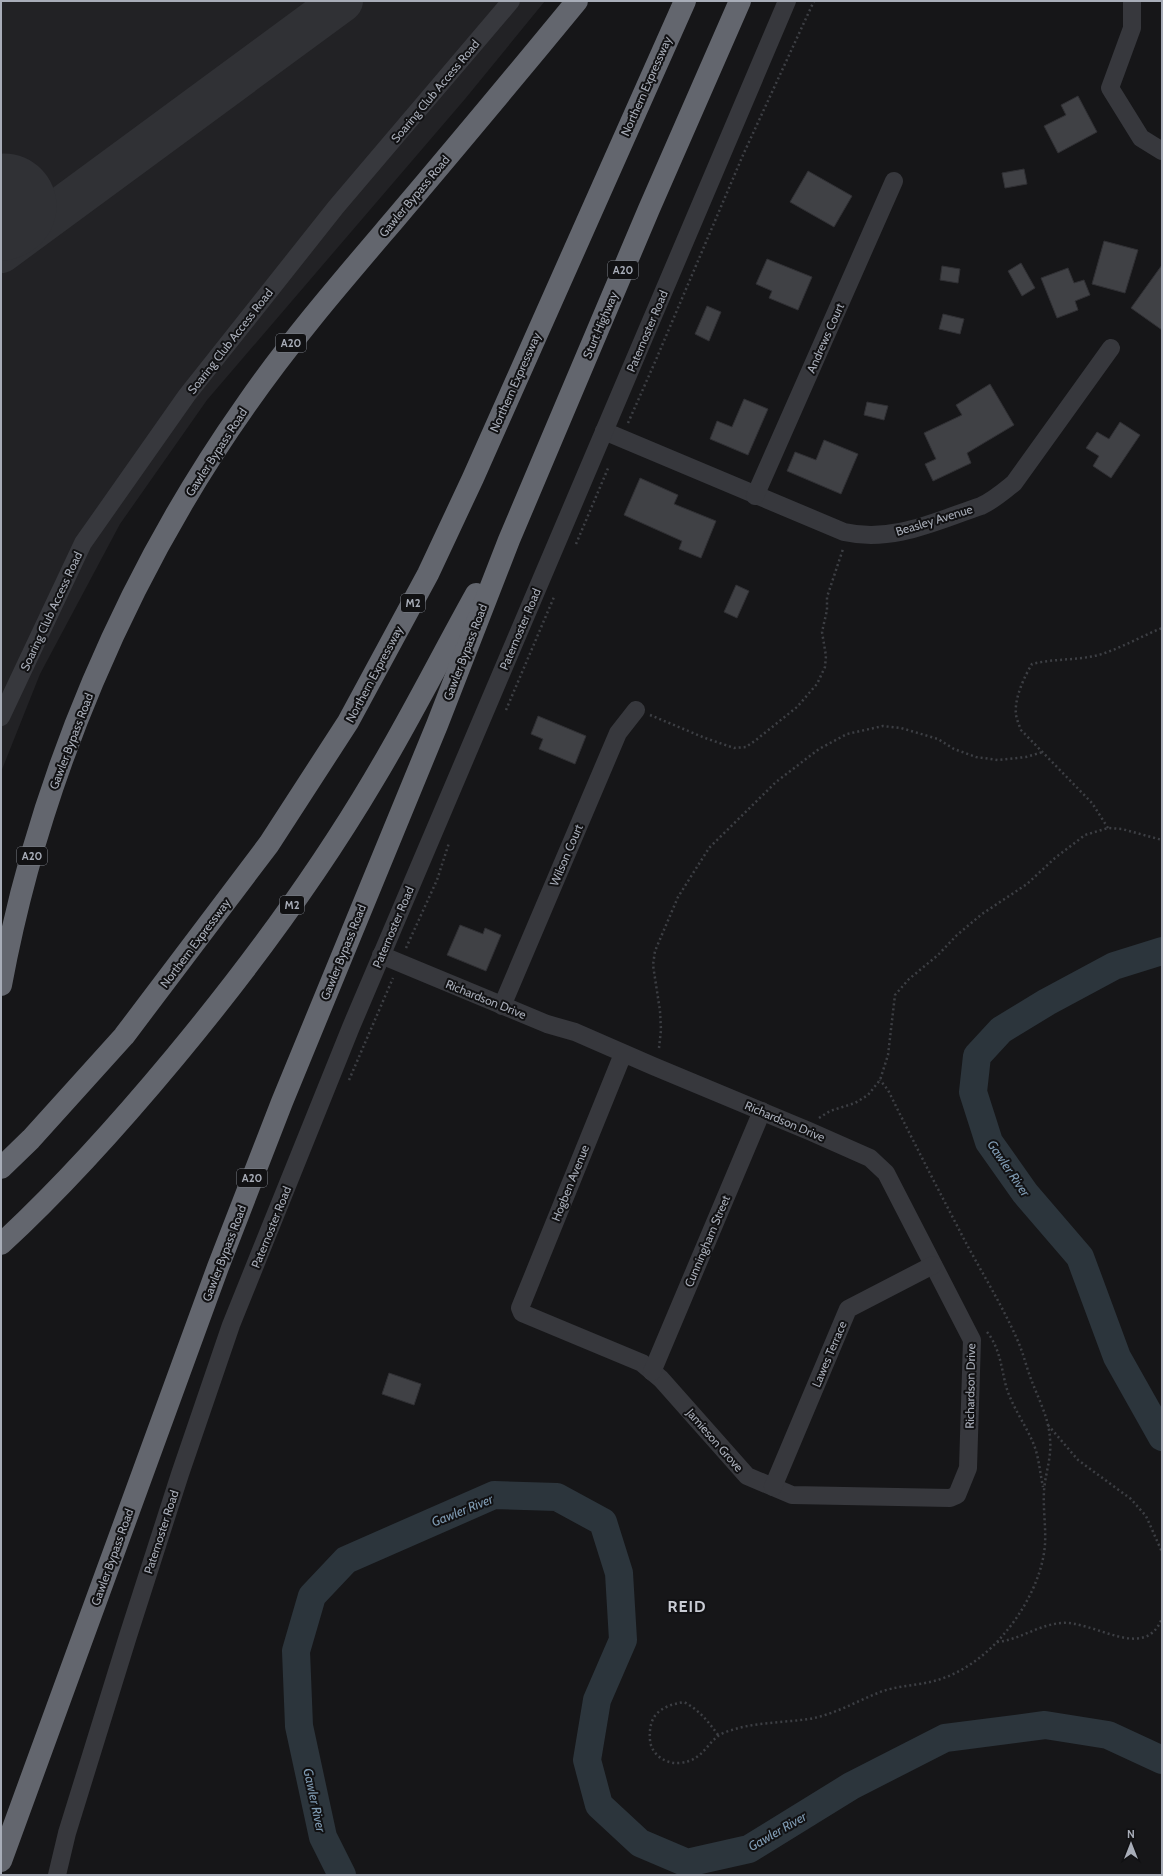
<svg xmlns="http://www.w3.org/2000/svg" width="1163" height="1876" viewBox="0 0 1163 1876" font-family="Cabin,sans-serif">
<style>
.built{fill:#222225}
.lines{fill:none;stroke-linecap:round;stroke-linejoin:round}
.river{stroke:#2c353c;stroke-width:28}
.taxiway{stroke:#303135;stroke-width:42}
.runway{stroke:#303135;stroke-width:105}
.building{fill:#404145;stroke:#303034}
.path{stroke:#3d3f44;stroke-width:2.5;stroke-dasharray:2 3;stroke-linecap:butt}
.street{stroke:#37383d;stroke-width:18}
.highway{stroke:#63666e;stroke-width:22}
.labels{text-anchor:middle;dominant-baseline:central;stroke-width:4;stroke-linejoin:round;paint-order:stroke}
.shield{fill:#111113;stroke:#7b7e86;stroke-width:1}
.shield-label{font-size:11px;font-weight:bold;fill:#a8adb8}
.street-label{font-size:12px;fill:#a8adb8;stroke:#111113}
.water-label{font-size:13px;font-style:italic;fill:#7f9bb3;stroke:#111113}
.district-label{font-size:16px;font-weight:bold;letter-spacing:1px;fill:#c9ccd4;stroke:#111113}
</style>
<rect width="100%" height="100%" fill="#161618"/>
<polygon class="built" points="1,1 545,1 465,99 207,400 120,524 40,674 1,772"/>
<g class="lines">
<g class="river">
<polyline points="1162,951 1114,966 1047,1002 1001,1030 977,1056 973,1092 989,1142 1025,1193 1080,1257 1117,1357 1162,1437"/>
<polyline points="342,1875 323,1837 299,1726 296,1651 312,1596 346,1560 494,1495 557,1497 603,1522 619,1573 623,1640 597,1700 587,1760 599,1805 640,1843 687,1863 749,1849 851,1786 945,1738 1045,1725 1108,1735 1162,1760"/>
</g>
<polyline class="taxiway" points="1,252 342,1"/>
<polyline class="runway" points="1,208 4,206"/>
</g>
<g class="building">
<polygon points="1078,96 1097,132 1058,153 1044,126 1066,115 1061,105"/>
<polygon points="1024,169 1027,184 1005,188 1002,173"/>
<polygon points="808,171 852,196 834,227 790,202"/>
<polygon points="1104,241 1138,250 1125,293 1092,284"/>
<polygon points="767,259 812,277 798,310 769,298 772,291 756,284"/>
<polygon points="1021,263 1035,288 1022,296 1008,271"/>
<polygon points="1162,265 1162,330 1131,308"/>
<polygon points="942,266 960,269 958,283 940,280"/>
<polygon points="1068,268 1074,283 1084,280 1090,295 1075,301 1078,310 1057,318 1041,278"/>
<polygon points="707,306 721,312 709,341 695,334"/>
<polygon points="943,314 964,319 960,334 939,329"/>
<polygon points="990,384 1014,425 967,453 971,463 933,481 925,464 936,459 924,433 962,415 956,405"/>
<polygon points="744,399 768,409 748,455 710,439 717,421 732,427"/>
<polygon points="867,402 888,406 884,420 864,415"/>
<polygon points="1120,422 1140,435 1111,478 1093,466 1099,456 1086,448 1097,432 1109,439"/>
<polygon points="824,440 858,454 841,494 787,471 795,452 816,460"/>
<polygon points="640,478 678,495 674,504 716,521 701,558 679,549 682,541 624,515"/>
<polygon points="736,585 749,591 737,618 724,612"/>
<polygon points="538,716 586,736 575,764 539,749 543,739 531,734"/>
<polygon points="460,925 483,934 485,928 501,935 486,971 447,955"/>
<polygon points="389,1373 421,1384 414,1405 382,1394"/>
</g>
<g class="lines">
<g class="path">
<polyline points="628,423 655,362 743,155 814,1"/>
<polyline points="576,544 609,466"/>
<polyline points="506,710 554,597"/>
<polyline points="650,715 705,738 734,748 746,747 756,740 797,707 817,684 825,667 826,656 822,632 827,610 827,597 843,549"/>
<path d="M 1108,828 L 1092,803 L 1021,730 C 1019,725 1017,720 1016,715 C 1014,699 1024,677 1032,664 C 1055,658 1079,661 1102,654 C 1123,647 1142,636 1162,628"/>
<polyline points="406,948 437,880 449,843"/>
<polyline points="659,1048 661,1030 660,1011 653,965 655,951 678,897 709,848 776,782 819,749 847,734 883,726 901,728 938,739 954,749 976,757 998,760 1026,757 1043,752"/>
<polyline points="349,1080 393,978"/>
<polyline points="819,1118 830,1111 855,1103 868,1095 880,1080 888,1055 895,995 909,979 938,955 957,935 982,914 1027,884 1055,858 1085,835 1108,828 1122,829 1162,840"/>
<path d="M 987,1332 C 1000,1348 1001,1367 1006,1386 C 1012,1407 1026,1425 1034,1445 C 1039,1458 1040,1473 1043,1487"/>
<polyline points="1048,1425 1078,1460 1131,1499 1146,1516 1162,1552"/>
<path d="M 997,1642 C 1019,1640 1038,1625 1061,1623 C 1094,1620 1145,1663 1162,1618"/>
<path d="M 718,1735 C 708,1721 699,1710 684,1702 C 661,1706 648,1714 650,1740 C 651,1754 665,1764 679,1763 C 706,1761 707,1738 726,1732 C 752,1722 781,1723 809,1719 C 833,1715 855,1702 878,1693 C 894,1686 913,1686 930,1682 C 958,1676 985,1657 1004,1634 C 1024,1611 1043,1576 1045,1544 C 1046,1527 1043,1509 1044,1491 C 1045,1474 1052,1457 1050,1439 C 1049,1418 1038,1398 1031,1379 C 1026,1366 1023,1352 1017,1339 C 1002,1305 982,1273 965,1241 C 939,1191 913,1141 888,1090 L 880,1080"/>
</g>
<g class="street">
<polyline points="1132,1 1132,28 1110,88 1141,138 1162,151"/>
<path d="M 604,431 L 844,532 C 893,543 936,521 981,506 C 994,500 1003,492 1014,483 L 1111,348"/>
<polyline points="755,496 894,181"/>
<polyline points="1,717 83,543 187,395 336,207 511,1"/>
<polyline points="381,955 547,1024 575,1032 653,1066 809,1131 870,1158 886,1173 972,1340 968,1468 957,1495 950,1498 792,1495 747,1476 661,1379 642,1363 522,1313 520,1308 623,1054"/>
<polyline points="502,1006 618,733 636,710"/>
<polyline points="652,1372 762,1111"/>
<polyline points="773,1487 848,1309 933,1265"/>
<polyline points="57,1875 67,1833 128,1636 180,1474 231,1325 351,1027 787,1"/>
</g>
<g class="highway">
<path d="M 1,985 C 39,780 126,575 246,405 C 291,340 343,280 395,219 C 456,147 517,74 577,1"/>
<polyline points="1,1168 31,1139 124,1036 269,844 348,722 428,574 473,478 685,1"/>
<path d="M 1,1244 C 64,1186 121,1122 175,1057 C 248,969 316,877 374,779 C 410,719 442,655 476,594"/>
<polyline points="1,1861 218,1267 282,1102 437,725 509,540 649,209 740,1"/>
</g>
</g>
<g class="labels">
<g class="shield">
<rect x="608" y="261" width="30" height="18" rx="3"/>
<rect x="276" y="334" width="30" height="18" rx="3"/>
<rect x="401" y="594" width="24" height="18" rx="3"/>
<rect x="17" y="847" width="30" height="18" rx="3"/>
<rect x="280" y="896" width="24" height="18" rx="3"/>
<rect x="237" y="1169" width="30" height="18" rx="3"/>
</g>
<g class="shield-label">
<text x="623" y="270">A20</text>
<text x="291" y="343">A20</text>
<text x="413" y="603">M2</text>
<text x="32" y="856">A20</text>
<text x="292" y="905">M2</text>
<text x="252" y="1178">A20</text>
</g>
<g class="street-label">
<text transform="translate(646 86) rotate(-66)">Northern Expressway</text>
<text transform="translate(435 91) rotate(-50)">Soaring Club Access Road</text>
<text transform="translate(414 196) rotate(-50)">Gawler Bypass Road</text>
<text transform="translate(600 325) rotate(-67)">Sturt Highway</text>
<text transform="translate(647 331) rotate(-67)">Paternoster Road</text>
<text transform="translate(825 338) rotate(-66)">Andrews Court</text>
<text transform="translate(230 341) rotate(-52)">Soaring Club Access Road</text>
<text transform="translate(515 382) rotate(-66)">Northern Expressway</text>
<text transform="translate(216 452) rotate(-57)">Gawler Bypass Road</text>
<text transform="translate(934 520) rotate(-17)">Beasley Avenue</text>
<text transform="translate(51 611) rotate(-65)">Soaring Club Access Road</text>
<text transform="translate(520 629) rotate(-67)">Paternoster Road</text>
<text transform="translate(465 652) rotate(-69)">Gawler Bypass Road</text>
<text transform="translate(374 674) rotate(-62)">Northern Expressway</text>
<text transform="translate(71 741) rotate(-69)">Gawler Bypass Road</text>
<text transform="translate(566 855) rotate(-67)">Wilson Court</text>
<text transform="translate(393 927) rotate(-67)">Paternoster Road</text>
<text transform="translate(195 943) rotate(-53)">Northern Expressway</text>
<text transform="translate(343 952) rotate(-68)">Gawler Bypass Road</text>
<text transform="translate(486 999) rotate(22)">Richardson Drive</text>
<text transform="translate(785 1121) rotate(23)">Richardson Drive</text>
<text transform="translate(570 1183) rotate(-68)">Hogben Avenue</text>
<text transform="translate(271 1227) rotate(-68)">Paternoster Road</text>
<text transform="translate(707 1241) rotate(-67)">Cunningham Street</text>
<text transform="translate(224 1253) rotate(-69)">Gawler Bypass Road</text>
<text transform="translate(829 1354) rotate(-67)">Lawes Terrace</text>
<text transform="translate(970 1386) rotate(-89)">Richardson Drive</text>
<text transform="translate(715 1440) rotate(49)">Jamieson Grove</text>
<text transform="translate(161 1532) rotate(-72)">Paternoster Road</text>
<text transform="translate(112 1557) rotate(-70)">Gawler Bypass Road</text>
</g>
<g class="water-label">
<text transform="translate(1009 1168) rotate(56)">Gawler River</text>
<text transform="translate(462 1510) rotate(-22)">Gawler River</text>
<text transform="translate(315 1800) rotate(78)">Gawler River</text>
<text transform="translate(777 1831) rotate(-30)">Gawler River</text>
</g>
<g class="district-label">
<text x="687" y="1606">REID</text>
</g>
</g>
<rect width="1163" height="1876" fill="none" stroke="#a8adb8" stroke-width="4"/>
<g transform="translate(1131 1844)" stroke="#111113" stroke-width="3" paint-order="stroke">
<path d="M0-3L7 15L0 10L-7 15Z" fill="#a8adb8"/>
<text y="-6" font-size="11" font-weight="bold" text-anchor="middle" fill="#a8adb8">N</text>
</g>
</svg>
